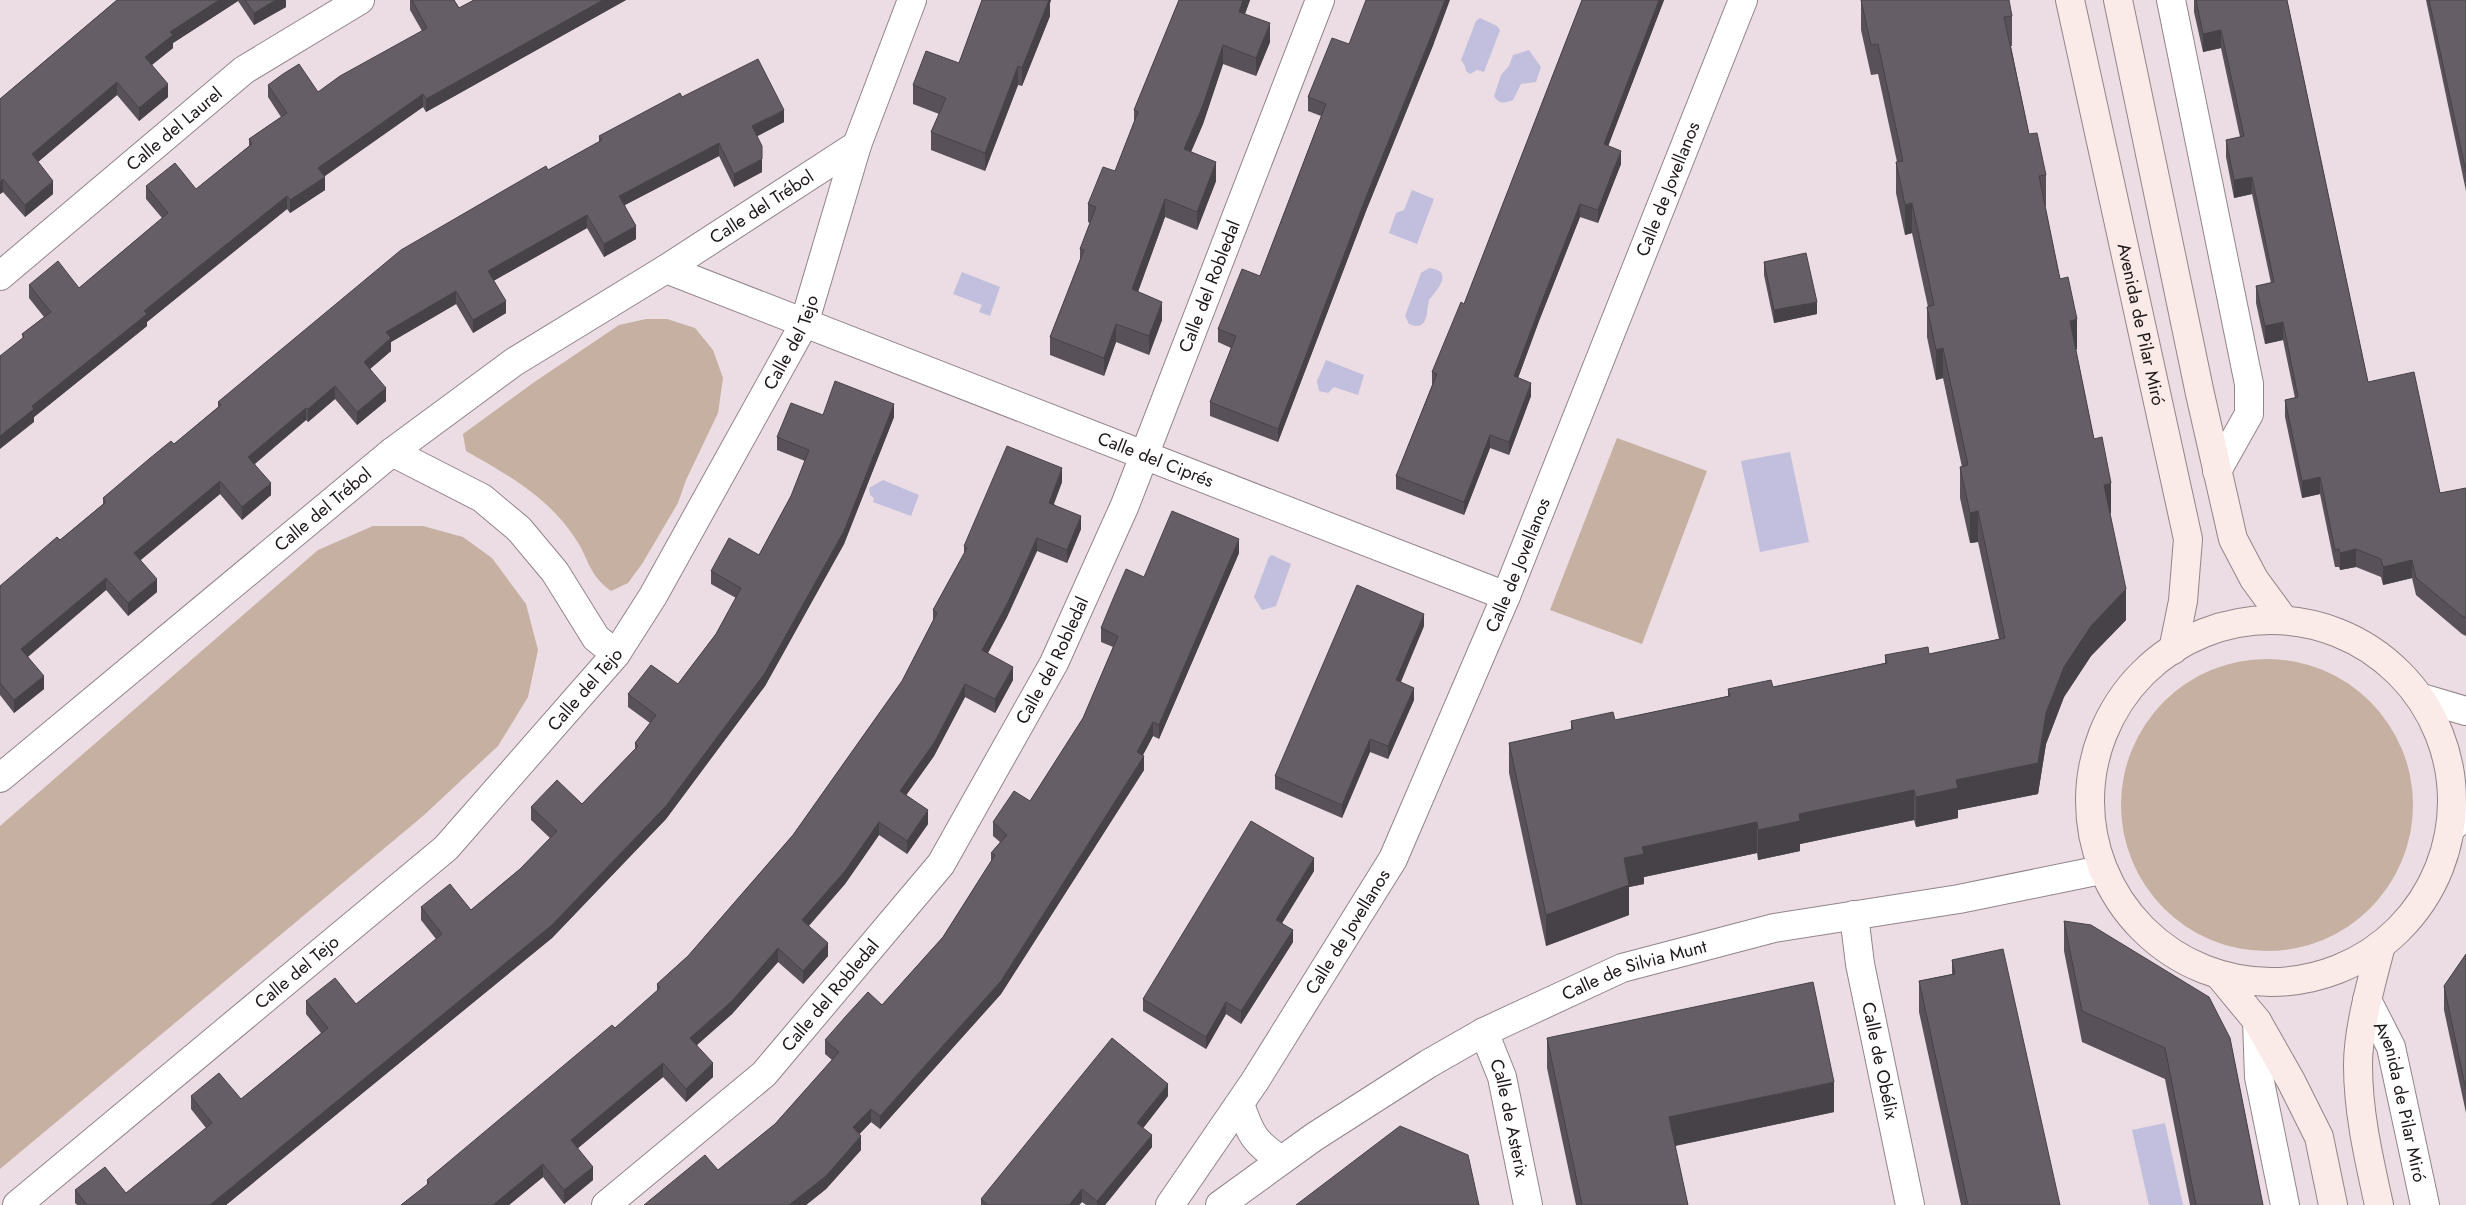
<svg xmlns="http://www.w3.org/2000/svg" width="2466" height="1205" viewBox="0 0 2466 1205" font-family="Jost,sans-serif">
<style>
.green{fill:#c6b0a2}
.water{fill:#c1bfdd}
.lines{fill:none;stroke-linecap:round;stroke-linejoin:round}
.street-casing{stroke:#92858a;stroke-width:30}
.secondary-casing{stroke:#92858a;stroke-width:30}
.street{stroke:#fff;stroke-width:28}
.secondary{stroke:#faeae8;stroke-width:28}
.wall{fill:#585159}
.shaded-wall{fill:#474248}
.building{fill:#665e67;stroke:#474248}
.labels{text-anchor:middle;dominant-baseline:central;stroke-width:5;stroke-linejoin:round;paint-order:stroke}
.street-label{font-size:18px;fill:#1c1719;stroke:#ebdde3}
</style>
<rect width="100%" height="100%" fill="#ebdde3"/>
<g class="green">
<path d="M 646,319 L 667,319 L 695,328 L 713,350 L 723,378 L 718,413 L 686,480 L 678,503 L 642,564 L 628,583 L 611,591 C 587,573 590,560 575,538 C 548,497 508,475 466,451 L 463,434 L 533,383 L 619,325 Z"/>
<polygon points="1617,438 1707,471 1642,644 1550,610"/>
<polygon points="373,526 423,526 463,537 492,558 526,604 538,650 528,697 498,746 423,816 0,1169 0,826 318,550"/>
<circle cx="2267" cy="805" r="146"/>
</g>
<g class="water">
<polygon points="1480,18 1497,26 1500,30 1484,72 1477,70 1470,74 1466,71 1465,66 1461,60 1476,21"/>
<path d="M 1529,50 L 1541,67 L 1536,82 L 1521,84 L 1513,100 C 1505,103 1499,105 1494,96 L 1501,75 L 1509,66 L 1513,55 Z"/>
<polygon points="1412,190 1434,199 1417,244 1389,233 1396,213 1404,210"/>
<path d="M 1429,268 C 1455,271 1437,290 1429,300 C 1426,312 1429,332 1409,324 L 1405,316 L 1421,273 Z"/>
<polygon points="962,272 1000,287 990,316 979,312 982,305 953,294"/>
<polygon points="1326,360 1364,375 1358,395 1334,387 1328,393 1319,391 1317,381"/>
<polygon points="1790,452 1809,542 1760,552 1741,461"/>
<polygon points="883,480 919,495 911,516 873,502 874,498 870,495 869,488"/>
<polygon points="1272,555 1291,564 1276,606 1262,610 1254,597 1269,557"/>
<polygon points="2165,1123 2183,1205 2149,1205 2132,1130"/>
</g>
<g class="lines">
<g class="street-casing">
<g id="street">
<polyline points="2171,0 2249,384 2249,414 2217,471"/>
<path id="s1" d="M 666,269 L 857,145"/>
<path id="s2" d="M 0,276 L 244,70 L 360,0"/>
<polyline points="392,452 482,498 519,529 555,572 596,638 616,654"/>
<polyline points="2425,699 2466,711"/>
<path id="s3" d="M 0,778 L 392,452 L 514,362 L 666,269 L 1506,596"/>
<polyline points="2452,827 2466,815"/>
<path id="s4" d="M 1854,915 L 1860,964 L 1910,1205"/>
<path id="s5" d="M 2367,1000 L 2391,1047 L 2425,1205"/>
<polyline points="2257,1021 2259,1077 2285,1205"/>
<path id="s6" d="M 1484,1032 L 1502,1077 L 1528,1205"/>
<path d="M 1240,1104 C 1250,1134 1255,1143 1281,1160"/>
<path id="s7" d="M 17,1205 L 446,848 L 616,654 L 653,596 L 804,324 L 857,145 L 912,0"/>
<path id="s8" d="M 606,1205 L 764,1074 L 941,864 L 1054,663 L 1125,505 L 1320,0"/>
<path id="s9" d="M 1170,1205 L 1255,1081 L 1393,859 L 1506,596 L 1743,0"/>
<path id="s10" d="M 1220,1205 L 1314,1137 L 1428,1064 L 1484,1032 L 1622,968 L 1774,928 L 1959,899 L 2101,870"/>
</g>
</g>
<g class="secondary-casing">
<g id="secondary">
<path id="s11" d="M 2070,0 L 2188,539 L 2183,601 L 2173,650"/>
<polyline points="2118,0 2200,394 2233,539 2254,579 2284,620"/>
<circle cx="2271" cy="801" r="181"/>
<polyline points="2219,975 2257,1021 2291,1081 2319,1137 2333,1205"/>
<path d="M 2379,1205 C 2369,1159 2358,1113 2358,1065 C 2358,1028 2372,981 2381,945"/>
</g>
</g>
<use href="#street" class="street"/>
<use href="#secondary" class="secondary"/>
</g>
<g class="wall">
<polygon points="117,0 286,0 286,7 254,25 238,1 173,43 173,48 152,65 168,97 139,121 117,95 38,162 53,194 25,217 3,192 0,194 0,99"/>
<polygon points="410,0 454,0 459,8 474,0 626,0 426,112 423,107 324,176 325,190 290,213 287,209 197,281 147,322 147,326 34,417 34,422 22,334 44,317 29,298 29,285 79,288 162,218 146,199 146,186 196,189 249,146 249,139 281,117 268,97 268,85 318,92 422,31 410,10"/>
<polygon points="982,0 1051,0 1050,3 1050,16 1022,86 1018,85 985,171 931,150 931,132 939,114 913,104 913,85 959,63"/>
<polygon points="1179,0 1250,0 1245,14 1270,42 1256,76 1223,64 1203,124 1191,152 1216,181 1197,230 1165,217 1138,292 1162,320 1149,355 1116,342 1104,376 1050,355 1050,337 1080,260 1080,249 1090,223 1088,222 1088,204 1115,171 1134,122 1134,110"/>
<polygon points="1582,0 1664,0 1608,146 1621,164 1613,184 1598,223 1580,217 1539,321 1518,378 1531,396 1509,455 1490,448 1464,515 1396,489 1396,476 1432,385 1432,372 1464,304"/>
<polygon points="1861,0 2012,16 2012,46 2011,46 2029,134 2046,175 2046,206 2045,206 2060,279 2077,349 2076,350 2094,439 2111,513 2110,514 2126,620 2091,656 2064,697 2046,744 2038,794 1958,810 1958,818 1916,827 1914,820 1800,844 1800,851 1758,860 1757,853 1644,877 1644,884 1629,887 1629,915 1546,946 1509,773 1509,743 1571,730 1571,721 1615,720 1728,696 1728,689 1773,687 1885,663 1885,655 1929,654 1999,639 1978,542 1970,543 1960,498 1960,467 1962,467 1943,378 1936,380 1927,337 1927,307 1928,307 1912,233 1905,235 1896,193 1896,162 1897,162 1878,74 1871,75 1861,30"/>
<polygon points="2194,0 2287,0 2368,382 2440,493 2466,488 2466,636 2462,634 2416,595 2412,578 2383,585 2381,577 2356,567 2340,570 2339,567 2335,567 2320,494 2302,498 2285,417 2285,400 2295,398 2283,340 2265,344 2256,303 2256,286 2271,283 2252,194 2234,198 2226,157 2226,140 2240,137 2221,48 2203,52 2194,12"/>
<polygon points="2426,0 2466,0 2466,191"/>
<polygon points="1434,43 1366,211 1278,442 1210,416 1210,402 1231,348 1218,342 1218,329 1260,276 1321,116 1308,111 1308,97 1349,44"/>
<polygon points="682,97 784,122 757,136 762,172 734,187 719,156 625,205 636,239 604,257 587,228 493,281 506,313 473,333 456,304 391,342 391,351 370,369 386,401 357,425 335,399 308,422 306,420 255,464 271,495 256,508 242,520 220,494 141,560 157,592 128,616 106,590 28,657 44,689 14,713 0,695 0,586 60,540 103,504 103,498 174,444 218,407 218,402 548,170 599,142 599,136"/>
<polygon points="1764,262 1817,314 1774,323 1764,275"/>
<polygon points="823,415 894,417 844,544 765,686 666,819 552,938 226,1205 77,1205 75,1203 75,1190 126,1193 206,1128 191,1109 191,1096 241,1099 321,1033 306,1014 306,1001 356,1004 436,939 421,920 421,907 471,910 520,869 550,838 531,820 531,807 582,804 635,749 635,743 650,723 628,707 628,694 678,684 716,634 736,598 711,584 711,571 759,555 791,496 805,461 777,450 777,437"/>
<polygon points="1062,482 1054,504 1081,529 1067,563 1037,551 1007,617 988,653 1013,680 995,713 965,697 934,756 906,795 928,824 907,854 879,835 845,884 809,926 828,956 803,984 778,962 732,1014 697,1045 713,1077 686,1102 663,1077 578,1148 593,1180 564,1204 543,1177 509,1205 401,1205 427,1185 427,1180 615,1028 657,991 657,984 688,956 793,835 902,681 933,621 933,610 964,554 964,546"/>
<polygon points="1239,553 1159,739 1153,736 1143,755 1144,770 1001,994 880,1129 871,1122 859,1134 861,1150 826,1189 806,1205 644,1205 718,1170 775,1124 832,1060 825,1054 825,1040 882,1005 943,937 991,861 991,853 1000,842 993,836 993,822 1030,801 1083,718 1113,647 1101,642 1101,628 1144,577"/>
<polygon points="1424,626 1401,682 1414,700 1388,759 1370,752 1342,818 1275,789 1275,776"/>
<polygon points="1314,871 1282,923 1293,942 1241,1024 1226,1014 1206,1049 1143,1011 1143,999"/>
<polygon points="2064,921 2230,1038 2263,1205 2190,1205 2165,1079 2082,1042 2064,951"/>
<polygon points="2466,954 2466,1113 2444,1010 2444,986"/>
<polygon points="1952,960 2060,1205 1961,1205 1919,1012 1919,981 1952,974"/>
<polygon points="1547,1038 1834,1112 1675,1146 1688,1205 1576,1205 1547,1068"/>
<polygon points="1168,1096 1143,1128 1152,1147 1105,1205 1086,1205 1082,1202 1079,1205 981,1205 981,1199"/>
</g>
<g class="shaded-wall">
<polygon points="219,0 238,0 238,1 173,43 173,48 145,70 145,57 170,32"/>
<polygon points="276,0 286,0 286,7 254,25 254,13"/>
<polygon points="603,0 626,0 426,112 426,99"/>
<polygon points="1045,0 1051,0 1050,3 1050,16 1022,86 1022,68"/>
<polygon points="1243,0 1250,0 1239,30 1239,12"/>
<polygon points="1445,0 1450,0 1434,43 1366,211 1278,442 1278,429 1366,197"/>
<polygon points="1659,0 1664,0 1604,157 1604,144"/>
<polygon points="1270,23 1270,42 1256,76 1256,58"/>
<polygon points="2221,30 2221,48 2203,52 2203,34"/>
<polygon points="1223,45 1223,64 1203,124 1184,168 1184,149"/>
<polygon points="1018,66 1018,85 985,171 985,153"/>
<polygon points="117,82 117,95 32,167 32,154"/>
<polygon points="168,84 168,97 139,121 139,108"/>
<polygon points="423,94 423,107 318,181 318,168"/>
<polygon points="784,110 784,122 752,139 752,126"/>
<polygon points="719,143 719,156 619,208 619,196"/>
<polygon points="1621,151 1621,164 1598,223 1598,210"/>
<polygon points="762,159 762,172 734,187 734,174"/>
<polygon points="1216,162 1216,181 1197,230 1197,212"/>
<polygon points="325,177 325,190 290,213 290,200"/>
<polygon points="2252,177 2252,194 2234,198 2234,180"/>
<polygon points="3,179 3,192 0,194 0,182"/>
<polygon points="53,181 53,194 25,217 25,205"/>
<polygon points="287,196 287,209 147,322 147,326 34,417 34,422 0,449 0,436 32,406 144,311"/>
<polygon points="1165,199 1165,217 1132,308 1132,289"/>
<polygon points="1912,203 1912,233 1905,235 1905,205"/>
<polygon points="1580,204 1580,217 1539,321 1514,389 1514,376 1539,309"/>
<polygon points="587,215 587,228 488,284 488,271"/>
<polygon points="636,226 636,239 604,257 604,244"/>
<polygon points="456,291 456,304 391,342 391,351 364,374 364,362 386,332"/>
<polygon points="506,301 506,313 473,333 473,320"/>
<polygon points="1162,302 1162,320 1149,355 1149,336"/>
<polygon points="1817,302 1817,314 1774,323 1774,310"/>
<polygon points="2077,319 2077,349 2070,351 2070,321"/>
<polygon points="2283,322 2283,340 2265,344 2265,326"/>
<polygon points="1116,324 1116,342 1104,376 1104,358"/>
<polygon points="1943,348 1943,378 1936,380 1936,350"/>
<polygon points="1531,383 1531,396 1509,455 1509,442"/>
<polygon points="335,386 335,399 308,422 308,409"/>
<polygon points="386,388 386,401 357,425 357,412"/>
<polygon points="894,404 894,417 844,544 765,686 666,819 552,938 226,1205 210,1205 552,925"/>
<polygon points="306,408 306,420 248,469 248,457"/>
<polygon points="1490,435 1490,448 1464,515 1464,502"/>
<polygon points="1062,468 1062,482 1049,516 1049,503"/>
<polygon points="2320,477 2320,494 2302,498 2302,481"/>
<polygon points="220,481 220,494 134,565 134,553"/>
<polygon points="271,483 271,495 242,520 242,507"/>
<polygon points="2111,483 2111,513 2104,515 2104,485"/>
<polygon points="1978,511 1978,542 1970,543 1970,513"/>
<polygon points="1081,516 1081,529 1067,563 1067,550"/>
<polygon points="1037,538 1037,551 1007,617 982,664 982,650"/>
<polygon points="1239,539 1239,553 1159,739 1159,725"/>
<polygon points="2356,549 2356,567 2340,570 2340,553"/>
<polygon points="2412,560 2412,578 2383,585 2383,567"/>
<polygon points="106,578 106,590 21,662 21,649"/>
<polygon points="157,579 157,592 128,616 128,603"/>
<polygon points="2126,589 2126,620 2091,656 2064,697 2046,744 2038,794 1958,810 1958,818 1916,827 1916,797 1956,780 2046,713 2064,667 2091,626"/>
<polygon points="1424,614 1424,626 1396,692 1396,680"/>
<polygon points="1013,667 1013,680 995,713 995,699"/>
<polygon points="44,676 44,689 14,713 14,700"/>
<polygon points="965,684 965,697 934,756 900,804 900,791"/>
<polygon points="1414,688 1414,700 1388,759 1388,746"/>
<polygon points="1153,722 1153,736 1137,766 1137,752"/>
<polygon points="1370,739 1370,752 1342,818 1342,805"/>
<polygon points="1144,756 1144,770 1001,994 880,1129 880,1116"/>
<polygon points="1914,790 1914,820 1800,844 1800,851 1758,860 1758,830 1799,814"/>
<polygon points="928,810 928,824 907,854 907,841"/>
<polygon points="879,822 879,835 845,884 802,933 802,920"/>
<polygon points="1757,822 1757,853 1644,877 1644,884 1629,887 1629,915 1546,946 1546,915 1624,858 1642,847"/>
<polygon points="1314,858 1314,871 1276,933 1276,920"/>
<polygon points="1293,930 1293,942 1241,1024 1241,1011"/>
<polygon points="828,943 828,956 803,984 803,971"/>
<polygon points="778,948 778,962 732,1014 690,1051 690,1038"/>
<polygon points="1226,1002 1226,1014 1206,1049 1206,1037"/>
<polygon points="663,1063 663,1077 571,1154 571,1140"/>
<polygon points="713,1063 713,1077 686,1102 686,1089"/>
<polygon points="1834,1082 1834,1112 1669,1147 1669,1117"/>
<polygon points="1168,1084 1168,1096 1137,1136 1137,1123"/>
<polygon points="871,1109 871,1122 853,1141 853,1127"/>
<polygon points="1152,1135 1152,1147 1105,1205 1097,1205 1097,1201"/>
<polygon points="861,1136 861,1150 826,1189 806,1205 789,1205"/>
<polygon points="543,1164 543,1177 509,1205 493,1205"/>
<polygon points="593,1167 593,1180 564,1204 564,1190"/>
<polygon points="1082,1189 1082,1202 1079,1205 1069,1205"/>
</g>
<g class="building">
<polygon points="117,0 219,0 170,32 173,35 145,57 168,84 139,108 117,82 32,154 53,181 25,205 3,179 0,182 0,99"/>
<polygon points="245,0 276,0 254,13"/>
<polygon points="412,0 454,0 459,8 474,0 603,0 426,99 423,94 318,168 325,177 290,200 287,196 197,268 144,311 147,314 32,406 34,409 0,436 0,356 24,337 22,334 51,312 29,285 58,261 79,288 168,213 146,186 175,163 196,189 252,144 249,139 287,113 268,85 283,74 299,64 318,92 340,76 427,28"/>
<polygon points="982,0 1049,0 1022,68 1018,66 985,153 931,132 946,98 913,85 926,51 959,63"/>
<polygon points="1179,0 1243,0 1239,12 1270,23 1256,58 1223,45 1203,105 1184,149 1216,162 1197,212 1165,199 1132,289 1162,302 1149,336 1116,324 1104,358 1050,337 1084,250 1080,249 1096,207 1088,204 1103,167 1115,171 1138,112 1134,110"/>
<polygon points="1366,0 1445,0 1434,29 1366,197 1278,429 1210,402 1236,336 1218,329 1242,269 1260,276 1326,104 1308,97 1332,38 1349,44"/>
<polygon points="1582,0 1659,0 1604,144 1621,151 1613,171 1598,210 1580,204 1539,309 1514,376 1531,383 1509,442 1490,435 1464,502 1396,476 1437,374 1432,372 1461,302 1464,304"/>
<polygon points="1861,0 2009,0 2012,16 2004,17 2029,134 2037,133 2046,175 2039,176 2060,279 2068,277 2077,319 2070,321 2094,439 2102,437 2111,483 2104,485 2126,589 2091,626 2064,667 2046,713 2038,763 1956,780 1958,788 1916,797 1914,790 1799,814 1800,821 1758,830 1757,822 1642,847 1644,854 1624,858 1629,885 1546,915 1509,743 1573,729 1571,721 1613,712 1615,720 1730,696 1728,689 1771,680 1773,687 1887,663 1885,655 1928,647 1929,654 2005,638 1978,511 1970,513 1960,467 1968,465 1943,348 1936,350 1927,307 1934,305 1912,203 1905,205 1896,162 1903,161 1878,44 1871,45"/>
<polygon points="2196,0 2287,0 2368,382 2414,372 2440,493 2466,488 2466,618 2462,616 2416,578 2412,560 2383,567 2381,559 2356,549 2340,553 2339,549 2335,550 2320,477 2302,481 2285,400 2298,397 2283,322 2265,326 2256,286 2274,282 2252,177 2234,180 2226,140 2244,136 2221,30 2203,34"/>
<polygon points="2429,0 2466,0 2466,172"/>
<polygon points="758,59 784,110 752,126 762,146 762,159 734,174 719,143 619,196 636,226 604,244 587,215 488,271 506,301 473,320 456,291 386,332 391,338 364,362 386,388 357,412 335,386 308,409 306,408 248,457 271,483 242,507 220,481 134,553 157,579 128,603 106,578 21,649 44,676 14,700 0,683 0,586 57,537 60,540 106,502 103,498 149,459 171,441 174,444 221,405 218,402 401,250 546,166 548,170 602,140 599,136 680,93 682,97"/>
<polygon points="1806,253 1817,302 1774,310 1764,262"/>
<polygon points="835,381 894,404 844,531 765,673 666,806 552,925 210,1205 87,1205 75,1190 105,1167 126,1193 212,1123 191,1096 219,1073 241,1099 328,1028 306,1001 335,978 356,1004 442,934 421,907 450,884 471,910 520,869 557,831 531,807 557,780 582,804 638,746 635,743 656,715 628,694 651,665 678,684 716,634 741,588 711,571 729,538 759,555 791,496 809,450 777,437 791,403 823,415"/>
<polygon points="1007,446 1062,468 1049,503 1081,516 1067,550 1037,538 1007,604 982,650 1013,667 995,699 965,684 934,743 900,791 928,810 907,841 879,822 845,871 802,920 828,943 803,971 778,948 732,1001 690,1038 713,1063 686,1089 663,1063 571,1140 593,1167 564,1190 543,1164 493,1205 401,1205 429,1183 427,1180 612,1025 615,1028 660,988 657,984 688,956 793,835 902,681 937,613 933,610 967,548 964,546"/>
<polygon points="1172,511 1239,539 1159,725 1153,722 1137,752 1144,756 1001,981 880,1116 871,1109 853,1127 861,1136 826,1176 789,1205 644,1205 705,1155 718,1170 775,1124 839,1052 825,1040 846,1016 868,992 882,1005 943,937 995,855 991,853 1007,835 993,822 1014,791 1030,801 1083,718 1118,636 1101,628 1113,599 1126,569 1144,577"/>
<polygon points="1357,585 1424,614 1396,680 1414,688 1388,746 1370,739 1342,805 1275,776"/>
<polygon points="1251,821 1314,858 1276,920 1293,930 1241,1011 1226,1002 1206,1037 1143,999"/>
<polygon points="2064,921 2091,925 2209,997 2230,1038 2263,1205 2196,1205 2165,1048 2082,1011"/>
<polygon points="2003,949 2060,1205 1968,1205 1919,981 1955,974 1952,960"/>
<polygon points="2466,954 2466,1090 2444,986"/>
<polygon points="1813,982 1834,1082 1669,1117 1688,1205 1582,1205 1547,1038"/>
<polygon points="1112,1038 1168,1084 1137,1123 1152,1135 1097,1201 1082,1189 1069,1205 988,1205 981,1199"/>
<polygon points="1400,1126 1468,1155 1479,1205 1296,1205"/>
</g>
<g class="labels">
<g class="street-label">
<text stroke="none"><textPath href="#s2" startOffset="228">Calle del Laurel</textPath></text>
<text stroke="none"><textPath href="#s9" startOffset="1136">Calle de Jovellanos</textPath></text>
<text stroke="none"><textPath href="#s1" startOffset="114">Calle del Trébol</textPath></text>
<text stroke="none"><textPath href="#s8" startOffset="1118">Calle del Robledal</textPath></text>
<text stroke="none"><textPath href="#s11" startOffset="332">Avenida de Pilar Miró</textPath></text>
<text stroke="none"><textPath href="#s7" startOffset="1174">Calle del Tejo</textPath></text>
<text stroke="none"><textPath href="#s3" startOffset="1365">Calle del Ciprés</textPath></text>
<text stroke="none"><textPath href="#s3" startOffset="420">Calle del Trébol</textPath></text>
<text stroke="none"><textPath href="#s9" startOffset="731">Calle de Jovellanos</textPath></text>
<text stroke="none"><textPath href="#s8" startOffset="712">Calle del Robledal</textPath></text>
<text stroke="none"><textPath href="#s7" startOffset="769">Calle del Tejo</textPath></text>
<text stroke="none"><textPath href="#s9" startOffset="326">Calle de Jovellanos</textPath></text>
<text stroke="none"><textPath href="#s7" startOffset="364">Calle del Tejo</textPath></text>
<text stroke="none"><textPath href="#s10" startOffset="479">Calle de Silvia Munt</textPath></text>
<text stroke="none"><textPath href="#s8" startOffset="308">Calle del Robledal</textPath></text>
<text stroke="none"><textPath href="#s4" startOffset="148">Calle de Obélix</textPath></text>
<text stroke="none"><textPath href="#s5" startOffset="108">Avenida de Pilar Miró</textPath></text>
<text stroke="none"><textPath href="#s6" startOffset="90">Calle de Asterix</textPath></text>
</g>
</g>
</svg>
